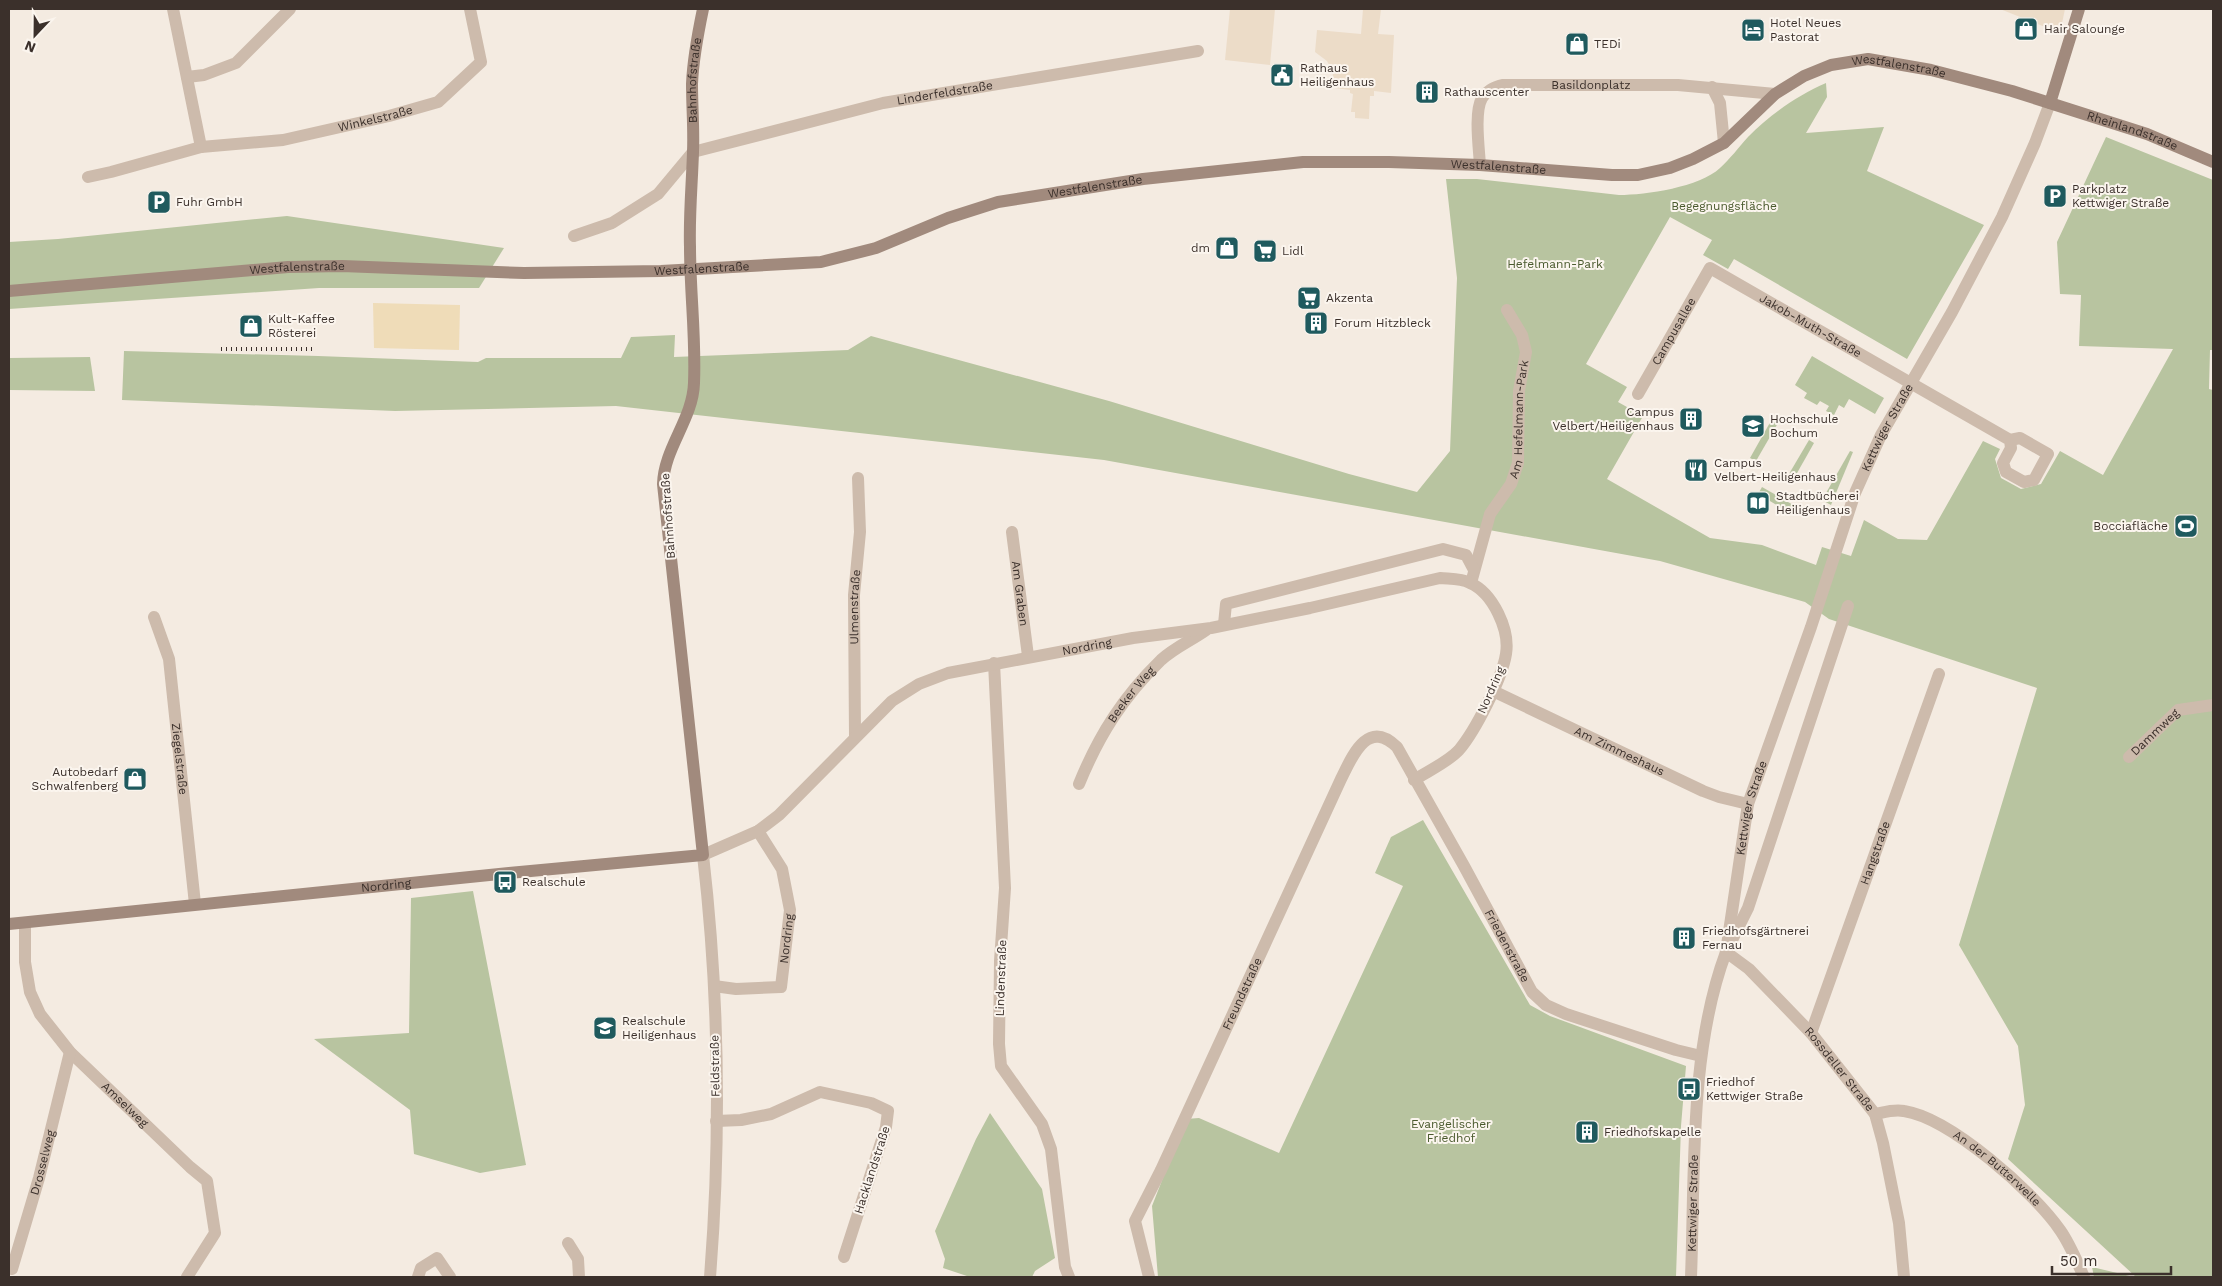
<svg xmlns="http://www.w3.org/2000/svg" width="2222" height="1286" viewBox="0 0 2222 1286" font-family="'Work Sans',sans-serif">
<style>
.green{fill:#b8c4a0}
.sand{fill:#efdcb8}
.plaza{fill:#ecdcc8}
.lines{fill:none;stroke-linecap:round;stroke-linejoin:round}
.street{stroke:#cdbbac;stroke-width:12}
.secondary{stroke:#a18a7d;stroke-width:12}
.rail{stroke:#3b302b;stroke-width:4;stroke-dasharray:1 4;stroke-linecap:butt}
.labels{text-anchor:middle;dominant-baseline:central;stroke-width:4;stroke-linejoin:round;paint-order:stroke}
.poi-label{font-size:12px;fill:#3b302b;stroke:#fbf5ee;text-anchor:start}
.street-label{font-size:12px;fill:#3b302b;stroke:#fbf5ee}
.park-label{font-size:12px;fill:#4a5a2e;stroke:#fbf5ee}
</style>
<rect width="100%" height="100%" fill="#f4ebe1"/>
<g class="green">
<path d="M 1826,83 L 1827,97 L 1806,133 L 1884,127 L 1867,171 L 1984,225 L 1907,359 L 1734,259 L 1728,269 L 1703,255 L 1712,240 L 1670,217 L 1586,364 L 1627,387 L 1618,402 L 1643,416 L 1607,479 L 1710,538 L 1762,545 L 1816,565 L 1822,547 L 1851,556 L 1864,520 L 1898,539 L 1927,540 L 1983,441 L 2000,449 L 1995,459 L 2001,478 L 2021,489 L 2041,484 L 2060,451 L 2103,475 L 2173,349 L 2079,346 L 2081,295 L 2060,294 L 2057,242 L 2106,137 L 2213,180 L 2213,350 L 2210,350 L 2209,389 L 2213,390 L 2213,1277 L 2136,1277 L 2008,1159 L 2025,1105 L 2018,1046 L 1959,945 L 2037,688 L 1829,619 L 1805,602 L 1660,561 L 1104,460 L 616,406 L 395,411 L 122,400 L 124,351 L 318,356 L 478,362 L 486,358 L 621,358 L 631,337 L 675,335 L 674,357 L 848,350 L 871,336 L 1109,401 L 1349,474 L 1417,492 L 1450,451 L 1457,278 L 1446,179 L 1477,179 L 1619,195 C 1646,195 1700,187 1720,168 C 1730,159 1739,147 1748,137 C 1771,114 1798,95 1826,83 Z"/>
<polygon points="287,216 504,248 479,288 319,288 9,309 9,242 58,239"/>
<polygon points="1812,356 1884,398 1875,414 1849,399 1844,408 1839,405 1834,415 1826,411 1829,406 1820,401 1817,405 1804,398 1807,393 1795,385"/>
<polygon points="90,357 95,391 9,390 9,358"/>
<polygon points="1772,419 1778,423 1756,461 1750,458"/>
<polygon points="1809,440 1814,443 1792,482 1786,479"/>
<polygon points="1850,451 1853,452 1831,505 1822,500"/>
<polygon points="1762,487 1795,506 1790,513 1758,494"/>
<polygon points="1423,820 1530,1005 1550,1016 1686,1066 1681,1126 1676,1277 1158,1277 1152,1206 1186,1119 1199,1118 1279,1153 1403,886 1375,873 1391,837"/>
<polygon points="473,891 526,1165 480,1173 414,1154 410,1110 314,1039 409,1033 411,898"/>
<polygon points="990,1113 1042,1189 1055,1258 1035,1271 1032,1277 970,1277 943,1268 945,1259 935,1231 976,1139"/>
<polygon points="2092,1267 2134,1277 2094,1277"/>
</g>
<polygon class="sand" points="373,303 460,305 459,350 374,348"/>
<g class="plaza">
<polygon points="1230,9 1275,9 1270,65 1225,60"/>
<polygon points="1363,9 1381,9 1378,34 1394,35 1391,93 1374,91 1374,96 1370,96 1369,119 1355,118 1355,112 1351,112 1353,94 1350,93 1350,90 1335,88 1332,70 1327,61 1315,52 1317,30 1361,34"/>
<polygon points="2000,9 2065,9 2060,33"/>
</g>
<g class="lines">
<g class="street">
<polyline points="173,9 201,147"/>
<polyline points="187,77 204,75 236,63 290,9"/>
<polyline points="1712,87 1720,103 1724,143"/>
<path id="s1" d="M 1480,165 C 1479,148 1474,112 1482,98 C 1487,90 1494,88 1502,85 L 1678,85 L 1775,94"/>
<path id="s2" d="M 88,177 L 111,172 L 201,147 L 283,140 L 389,116 L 438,102 L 481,62 L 470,9"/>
<path id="s3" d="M 574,236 L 612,223 L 658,194 L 693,152 L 883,103 L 1198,51"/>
<path id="s4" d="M 1638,394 L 1710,268 L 2010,440 L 2020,438 L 2048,454 L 2034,480 L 2024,482 L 2006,472 L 2003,463 L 2011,448 L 2010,440"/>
<path id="s5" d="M 1012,532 L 1028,656"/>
<path id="s6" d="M 1471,583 L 1490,514 L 1511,484 L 1518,463 L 1519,391 L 1526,352 L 1522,335 L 1507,310"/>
<path id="s7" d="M 1848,606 L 1748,908 L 1726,952 L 1749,969 L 1811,1033 L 1875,1114 L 1883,1143 L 1899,1223 L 1904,1277"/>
<path id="s8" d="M 154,617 L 169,659 L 195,904"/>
<polyline points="1224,624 1226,604 1443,549 1466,555 1474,570"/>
<polyline points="994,663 1005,888 1000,961 999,1044 1001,1066 1042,1124 1051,1149 1065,1267 1069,1277"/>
<path id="s9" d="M 1493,691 L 1703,791 L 1719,797 L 1748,804"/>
<path id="s10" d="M 855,737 L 854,595 L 860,532 L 858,478"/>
<path id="s11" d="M 2129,757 L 2178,710 L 2213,705"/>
<path id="s12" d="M 1079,784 C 1099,735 1123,697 1161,660 C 1174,648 1192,640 1206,630"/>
<path id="s13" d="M 25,923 L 25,962 L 30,992 L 40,1014 L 70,1052 L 190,1167 L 207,1181 L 215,1233 L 187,1277"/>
<path id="s14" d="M 714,986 L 736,989 L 781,987 L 790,910 L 782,869 L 758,831"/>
<path id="s15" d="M 1811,1033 L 1939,674"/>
<path id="s16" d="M 1875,1114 C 1885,1112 1894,1109 1904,1111 C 1950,1118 2034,1192 2060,1230 C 2070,1244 2077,1262 2084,1277"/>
<polyline points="716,1121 741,1120 771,1114 820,1092 871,1103 888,1111 886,1127 844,1257"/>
<polyline points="568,1243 578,1259 579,1277"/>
<path id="s17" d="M 9,1268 L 12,1269 L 39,1178 L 70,1052"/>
<polyline points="418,1277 421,1268 437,1258 450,1277"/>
<path id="s18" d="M 710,1277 C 721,1137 719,994 703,855 L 758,831 L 779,815 L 892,701 L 919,684 L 948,673 L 1133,638 L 1211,628 L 1310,608 L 1440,578 C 1450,579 1461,578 1470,583 C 1493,593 1510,630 1506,654 C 1502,679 1475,731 1459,750 C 1448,762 1428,771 1414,780"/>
<path id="s19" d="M 1149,1277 L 1135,1221 L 1161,1170 L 1341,779 C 1352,757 1367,718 1397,747 L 1464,866 L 1532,992 L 1546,1005 L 1566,1014 L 1676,1050 L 1701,1056"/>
<path id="s20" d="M 1691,1277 C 1695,1173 1689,1051 1726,952 L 1748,804 L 1811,627 L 1855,493 L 1881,435 L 1952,312 L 2002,217 L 2035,143 L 2050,103"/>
</g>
<g class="secondary">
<polyline points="2050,103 2079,9"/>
<path id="s21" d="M 9,291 L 288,267 L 342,266 L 524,273 L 661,271 L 821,262 L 876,248 L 948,218 L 998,202 L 1143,179 L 1303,162 L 1389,162 L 1480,165 L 1612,175 L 1638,175 L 1670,168 L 1693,159 L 1724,143 L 1775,94 L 1804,76 L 1831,65 L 1868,59 L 1931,70 L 2012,91 L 2147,134 L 2213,162"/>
<path id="s22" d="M 9,924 L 509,873 L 703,855 L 663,484 C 664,448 693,419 694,383 C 696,338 690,292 690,247 C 689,215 692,184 693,152 C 694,129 692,107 692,84 C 693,59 698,33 703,9"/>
</g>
<polyline class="rail" points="221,349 316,349"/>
</g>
<defs>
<g id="shop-square" transform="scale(1.25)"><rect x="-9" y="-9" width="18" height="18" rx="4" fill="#1f5a5e" stroke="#fbf5ee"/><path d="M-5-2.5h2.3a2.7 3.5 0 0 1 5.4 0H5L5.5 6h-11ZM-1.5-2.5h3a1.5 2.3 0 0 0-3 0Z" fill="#fff"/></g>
<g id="hotel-square" transform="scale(1.25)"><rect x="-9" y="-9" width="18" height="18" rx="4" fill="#1f5a5e" stroke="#fbf5ee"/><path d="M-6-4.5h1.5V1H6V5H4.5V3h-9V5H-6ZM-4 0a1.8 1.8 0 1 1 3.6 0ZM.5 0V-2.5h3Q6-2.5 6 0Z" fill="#fff"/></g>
<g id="civic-square" transform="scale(1.25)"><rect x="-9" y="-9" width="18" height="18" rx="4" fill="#1f5a5e" stroke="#fbf5ee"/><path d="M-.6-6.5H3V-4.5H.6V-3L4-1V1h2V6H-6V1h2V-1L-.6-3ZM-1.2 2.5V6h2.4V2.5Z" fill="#fff"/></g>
<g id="building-square" transform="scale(1.25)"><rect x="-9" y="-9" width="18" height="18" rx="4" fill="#1f5a5e" stroke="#fbf5ee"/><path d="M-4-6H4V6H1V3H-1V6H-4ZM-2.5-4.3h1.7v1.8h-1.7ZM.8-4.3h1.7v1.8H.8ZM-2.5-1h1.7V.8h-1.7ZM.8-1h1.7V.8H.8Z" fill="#fff"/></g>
<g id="parking-square" transform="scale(1.25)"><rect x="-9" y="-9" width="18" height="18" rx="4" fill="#1f5a5e" stroke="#fbf5ee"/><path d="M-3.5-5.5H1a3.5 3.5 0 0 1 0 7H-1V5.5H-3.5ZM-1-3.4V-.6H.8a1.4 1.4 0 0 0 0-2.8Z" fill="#fff"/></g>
<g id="supermarket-square" transform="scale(1.25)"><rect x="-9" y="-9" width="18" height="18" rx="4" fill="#1f5a5e" stroke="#fbf5ee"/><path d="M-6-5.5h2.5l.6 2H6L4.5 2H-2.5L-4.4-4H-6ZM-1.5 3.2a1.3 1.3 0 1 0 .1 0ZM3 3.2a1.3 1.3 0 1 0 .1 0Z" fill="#fff"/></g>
<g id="university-square" transform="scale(1.25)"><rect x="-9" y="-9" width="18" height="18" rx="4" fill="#1f5a5e" stroke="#fbf5ee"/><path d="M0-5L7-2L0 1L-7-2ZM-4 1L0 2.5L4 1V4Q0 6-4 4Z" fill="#fff"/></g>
<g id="restaurant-square" transform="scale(1.25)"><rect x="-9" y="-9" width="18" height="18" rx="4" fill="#1f5a5e" stroke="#fbf5ee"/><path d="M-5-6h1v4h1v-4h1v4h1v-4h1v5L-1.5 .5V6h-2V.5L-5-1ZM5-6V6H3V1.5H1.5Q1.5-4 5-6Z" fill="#fff"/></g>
<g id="library-square" transform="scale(1.25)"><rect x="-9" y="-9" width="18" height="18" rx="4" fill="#1f5a5e" stroke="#fbf5ee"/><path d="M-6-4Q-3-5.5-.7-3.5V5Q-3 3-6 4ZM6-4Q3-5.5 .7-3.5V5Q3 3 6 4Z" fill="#fff"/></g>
<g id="stadium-square" transform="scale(1.25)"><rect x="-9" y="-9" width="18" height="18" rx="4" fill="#1f5a5e" stroke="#fbf5ee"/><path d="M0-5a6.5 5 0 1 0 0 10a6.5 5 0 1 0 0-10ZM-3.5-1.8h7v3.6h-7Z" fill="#fff"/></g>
<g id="bus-square" transform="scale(1.25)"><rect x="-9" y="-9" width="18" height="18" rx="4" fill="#1f5a5e" stroke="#fbf5ee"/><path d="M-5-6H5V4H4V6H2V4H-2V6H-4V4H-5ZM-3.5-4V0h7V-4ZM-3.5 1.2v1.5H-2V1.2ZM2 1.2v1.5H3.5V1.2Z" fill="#fff"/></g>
<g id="school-square" transform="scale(1.25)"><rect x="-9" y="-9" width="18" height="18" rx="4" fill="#1f5a5e" stroke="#fbf5ee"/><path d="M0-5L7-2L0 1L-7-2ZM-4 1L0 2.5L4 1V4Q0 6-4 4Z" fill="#fff"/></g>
</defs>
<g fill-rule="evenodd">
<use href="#shop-square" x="2026" y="29"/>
<use href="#hotel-square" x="1753" y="30"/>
<use href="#shop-square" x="1577" y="44"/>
<use href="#civic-square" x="1282" y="75"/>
<use href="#building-square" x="1427" y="92"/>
<use href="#parking-square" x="2055" y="196"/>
<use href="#parking-square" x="159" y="202"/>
<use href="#shop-square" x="1227" y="248"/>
<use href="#supermarket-square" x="1265" y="251"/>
<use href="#supermarket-square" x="1309" y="298"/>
<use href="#building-square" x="1316" y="323"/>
<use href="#shop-square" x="251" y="326"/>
<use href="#building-square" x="1691" y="419"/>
<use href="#university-square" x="1753" y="426"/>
<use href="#restaurant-square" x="1696" y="470"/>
<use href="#library-square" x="1758" y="503"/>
<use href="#stadium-square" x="2186" y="526"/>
<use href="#shop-square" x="135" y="779"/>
<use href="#bus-square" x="505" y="882"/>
<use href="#building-square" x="1684" y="938"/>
<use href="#school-square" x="605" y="1028"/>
<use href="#bus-square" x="1689" y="1089"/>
<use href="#building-square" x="1587" y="1132"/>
</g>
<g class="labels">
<g class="poi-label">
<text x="1770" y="23">Hotel Neues<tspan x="1770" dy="14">Pastorat</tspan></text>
<text x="2044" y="29">Hair Salounge</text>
<text x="1594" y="44">TEDi</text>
<text x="1300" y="68">Rathaus<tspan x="1300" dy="14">Heiligenhaus</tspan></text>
<text x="1444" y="92">Rathauscenter</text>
<text x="2072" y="189">Parkplatz<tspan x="2072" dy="14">Kettwiger Straße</tspan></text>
<text x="176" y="202">Fuhr GmbH</text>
<text x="1210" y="248" text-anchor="end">dm</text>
<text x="1282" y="251">Lidl</text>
<text x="1326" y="298">Akzenta</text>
<text x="268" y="319">Kult-Kaffee<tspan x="268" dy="14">Rösterei</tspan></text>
<text x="1334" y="323">Forum Hitzbleck</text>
<text x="1674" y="412" text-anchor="end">Campus<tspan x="1674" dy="14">Velbert/Heiligenhaus</tspan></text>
<text x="1770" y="419">Hochschule<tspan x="1770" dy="14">Bochum</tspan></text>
<text x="1714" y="463">Campus<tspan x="1714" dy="14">Velbert-Heiligenhaus</tspan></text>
<text x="1776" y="496">Stadtbücherei<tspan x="1776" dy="14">Heiligenhaus</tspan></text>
<text x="2168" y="526" text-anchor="end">Bocciafläche</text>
<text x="118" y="772" text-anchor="end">Autobedarf<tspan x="118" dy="14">Schwalfenberg</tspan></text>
<text x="522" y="882">Realschule</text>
<text x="1702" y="931">Friedhofsgärtnerei<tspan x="1702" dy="14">Fernau</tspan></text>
<text x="622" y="1021">Realschule<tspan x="622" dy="14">Heiligenhaus</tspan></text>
<text x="1706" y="1082">Friedhof<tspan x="1706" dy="14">Kettwiger Straße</tspan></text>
<text x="1604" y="1132">Friedhofskapelle</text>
</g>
<g class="street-label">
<text stroke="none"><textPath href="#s21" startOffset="1939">Westfalenstraße</textPath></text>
<text stroke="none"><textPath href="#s22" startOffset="1480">Bahnhofstraße</textPath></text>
<text stroke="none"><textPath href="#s1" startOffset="181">Basildonplatz</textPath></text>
<text stroke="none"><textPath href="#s3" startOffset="408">Linderfeldstraße</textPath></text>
<text stroke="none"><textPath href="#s2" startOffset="294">Winkelstraße</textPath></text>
<text stroke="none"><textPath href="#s21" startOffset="2182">Rheinlandstraße</textPath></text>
<text stroke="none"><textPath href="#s21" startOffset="1504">Westfalenstraße</textPath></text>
<text stroke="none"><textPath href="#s21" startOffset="1099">Westfalenstraße</textPath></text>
<text stroke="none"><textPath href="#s21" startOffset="289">Westfalenstraße</textPath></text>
<text stroke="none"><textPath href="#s21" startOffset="694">Westfalenstraße</textPath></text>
<text stroke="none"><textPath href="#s4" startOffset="261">Jakob-Muth-Straße</textPath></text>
<text stroke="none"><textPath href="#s4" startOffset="72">Campusallee</textPath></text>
<text stroke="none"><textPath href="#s6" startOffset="174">Am Hefelmann-Park</textPath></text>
<text stroke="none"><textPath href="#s20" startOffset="880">Kettwiger Straße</textPath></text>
<text transform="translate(668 516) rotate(-94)">Bahnhofstraße</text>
<text stroke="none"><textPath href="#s5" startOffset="62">Am Graben</textPath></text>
<text stroke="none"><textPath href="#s10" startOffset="130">Ulmenstraße</textPath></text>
<text stroke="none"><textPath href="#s18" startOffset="874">Nordring</textPath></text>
<text transform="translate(1491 690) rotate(-66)">Nordring</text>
<text stroke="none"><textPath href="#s12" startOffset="104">Beeker Weg</textPath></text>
<text stroke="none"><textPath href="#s11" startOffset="36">Dammweg</textPath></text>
<text stroke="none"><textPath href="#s9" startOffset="140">Am Zimmeshaus</textPath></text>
<text stroke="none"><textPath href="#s8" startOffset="145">Ziegelstraße</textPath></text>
<text stroke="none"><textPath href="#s20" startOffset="475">Kettwiger Straße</textPath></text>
<text stroke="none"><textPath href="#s15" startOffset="191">Hangstraße</textPath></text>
<text stroke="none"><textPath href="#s22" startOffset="379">Nordring</textPath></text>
<text stroke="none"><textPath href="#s14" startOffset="116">Nordring</textPath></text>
<text stroke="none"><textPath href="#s19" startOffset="854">Friedenstraße</textPath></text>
<text transform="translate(1001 978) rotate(-88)">Lindenstraße</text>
<text stroke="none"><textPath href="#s19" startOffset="309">Freundstraße</textPath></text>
<text transform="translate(715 1066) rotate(-91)">Feldstraße</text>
<text stroke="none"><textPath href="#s7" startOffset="531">Rossdeller Straße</textPath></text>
<text stroke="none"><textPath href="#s13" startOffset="218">Amselweg</textPath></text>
<text stroke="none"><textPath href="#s17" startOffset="114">Drosselweg</textPath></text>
<text transform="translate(872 1170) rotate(-72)">Hacklandstraße</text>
<text stroke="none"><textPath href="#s16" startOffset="140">An der Butterwelle</textPath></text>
<text stroke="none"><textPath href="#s20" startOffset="74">Kettwiger Straße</textPath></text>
</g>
<g class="park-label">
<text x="1724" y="206">Begegnungsfläche</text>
<text x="1555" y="264">Hefelmann-Park</text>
<text x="1451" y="1124">Evangelischer<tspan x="1451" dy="14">Friedhof</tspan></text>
</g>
</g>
<rect width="2222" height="1286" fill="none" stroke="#3b302b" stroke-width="20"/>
<g transform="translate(35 35) rotate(202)" stroke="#fbf5ee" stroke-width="4" paint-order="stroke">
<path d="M0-4L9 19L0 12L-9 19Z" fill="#3b302b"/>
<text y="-8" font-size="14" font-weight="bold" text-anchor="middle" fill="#3b302b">N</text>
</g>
<path d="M2052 1266v8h119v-8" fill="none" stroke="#3b302b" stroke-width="2.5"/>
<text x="2060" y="1266" font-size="15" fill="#3b302b" stroke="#fbf5ee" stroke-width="4" paint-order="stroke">50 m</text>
</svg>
